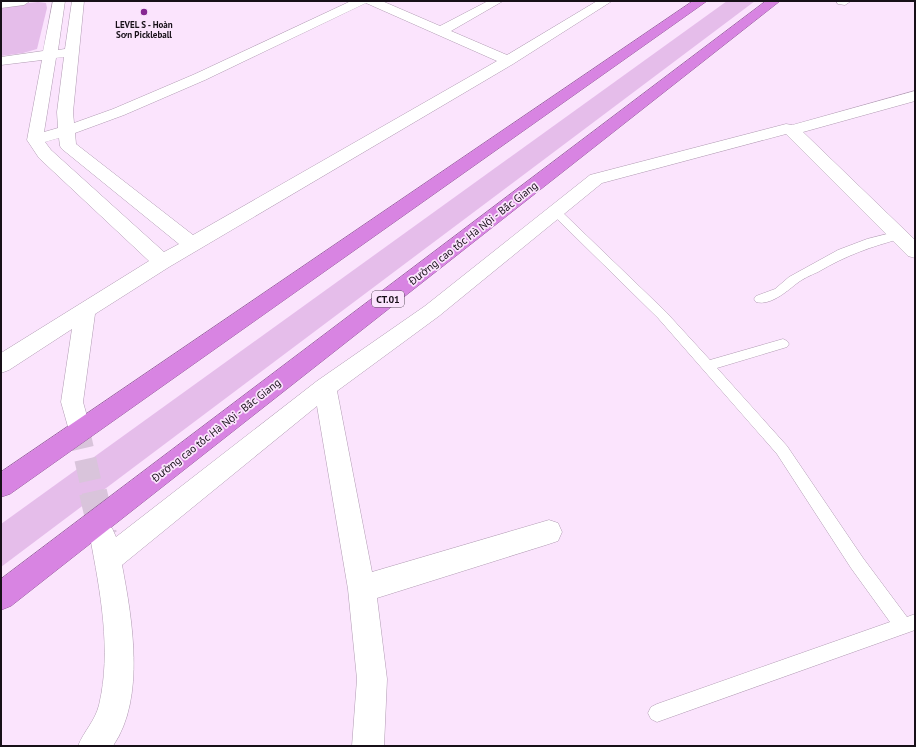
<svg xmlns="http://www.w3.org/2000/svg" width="916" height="747" viewBox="0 0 916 747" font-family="'PT Sans',sans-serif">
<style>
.green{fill:#e5bdea}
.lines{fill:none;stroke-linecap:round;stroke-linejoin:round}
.street-tunnel-far1{stroke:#d9c4db;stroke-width:22;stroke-dasharray:22 11;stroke-linecap:butt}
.street-tunnel{stroke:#d9c4db;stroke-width:28;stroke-dasharray:28 14;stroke-linecap:butt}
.lane-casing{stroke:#b19bb3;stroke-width:1}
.street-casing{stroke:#b19bb3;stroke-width:1}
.highway-casing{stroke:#945b9b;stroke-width:1}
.lane{fill:#fff;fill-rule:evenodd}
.street{fill:#fff;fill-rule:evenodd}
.highway{fill:#d884e2;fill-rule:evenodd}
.poi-dot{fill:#862792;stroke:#fbe4fd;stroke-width:1.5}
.labels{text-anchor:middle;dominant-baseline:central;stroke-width:3.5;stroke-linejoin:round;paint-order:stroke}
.far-poi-label{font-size:9px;font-weight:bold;fill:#171018;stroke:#fbe4fd}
.shield{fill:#fbe4fd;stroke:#5b505d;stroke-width:1}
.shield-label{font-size:10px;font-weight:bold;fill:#171018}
.street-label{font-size:11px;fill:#171018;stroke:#fbe4fd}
</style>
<rect width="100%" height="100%" fill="#fbe4fd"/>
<g class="green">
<polygon points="727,1 755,1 1,567 1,524"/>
<polygon points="38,2 46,3 47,8 37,49 23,53 1,56 1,6"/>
</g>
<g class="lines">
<polyline class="street-tunnel-far1" points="78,427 93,493"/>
<polyline class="street-tunnel" points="93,492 103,535"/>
<g class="lane-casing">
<g id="lane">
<polygon points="555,208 559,209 666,312 710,360 783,339 787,341 789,344 787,347 717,368 787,446 863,558 907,617 915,614 915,630 657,722 651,719 648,713 651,707 657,704 890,622 851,568 777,454 658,318 551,213 550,211"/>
<path d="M 899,231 L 903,232 L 904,235 L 903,238 C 870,247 847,255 818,272 C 811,275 802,279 796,284 C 786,292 770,306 756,302 L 754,299 L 756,296 L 775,289 L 789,277 L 838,250 L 867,239 Z"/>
</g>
</g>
<g class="street-casing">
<g id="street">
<polygon points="1,1 30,1 24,5 1,8"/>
<path d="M 53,1 L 65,1 L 58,50 L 65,49 L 72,1 L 84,1 L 73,112 L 74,123 L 113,109 L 195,74 L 351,1 L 382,1 L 440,26 L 488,1 L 503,1 L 451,31 L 507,55 L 597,1 L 612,1 L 513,64 L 169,267 L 95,314 L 83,402 L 90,427 L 86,434 L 78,437 L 70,434 L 61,402 L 72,329 L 9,370 L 1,373 L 1,353 L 149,261 L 39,158 L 27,140 L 42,60 L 1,65 L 1,57 L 43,51 ZM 366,3 L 497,61 L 193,235 L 76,144 L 75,133 L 124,115 L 205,80 ZM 64,57 L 57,112 L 58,128 L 44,132 L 56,58 ZM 59,138 L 60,146 L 62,149 L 179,244 L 164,252 L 51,150 L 45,142 Z"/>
<polygon points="836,1 851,1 845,5 838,4"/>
<path d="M 915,91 L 915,101 L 803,132 L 915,240 L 915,258 L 908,256 L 786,134 L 602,183 L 439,316 L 337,391 L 372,572 L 549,520 L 558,523 L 562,532 L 558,541 L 549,544 L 377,598 L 387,679 L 384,746 L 352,746 L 357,679 L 348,589 L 317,406 L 122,565 C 132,618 146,698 113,746 L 78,746 C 84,731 95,721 99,705 C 112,651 100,590 90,537 L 94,528 L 103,525 L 112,528 L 116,537 L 317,381 L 425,306 L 590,175 L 786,124 L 792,125 Z"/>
</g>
</g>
<g class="highway-casing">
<g id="highway">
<polygon points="693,1 707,1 10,494 1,497 1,472"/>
<polygon points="766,1 780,1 11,606 1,610 1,579"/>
</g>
</g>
<use href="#lane" class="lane"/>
<use href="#street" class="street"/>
<use href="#highway" class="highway"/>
</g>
<circle class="poi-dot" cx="144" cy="12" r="4"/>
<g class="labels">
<g class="far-poi-label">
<text x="144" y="24">LEVEL S - Hoàn<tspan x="144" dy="10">Sơn Pickleball</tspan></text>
</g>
<rect class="shield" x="372" y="291" width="32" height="16" rx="3"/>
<g class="shield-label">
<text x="388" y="299">CT.01</text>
</g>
<g class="street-label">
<text transform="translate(473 233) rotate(-38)">Đường cao tốc Hà Nội - Bắc Giang</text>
<text transform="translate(216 430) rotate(-38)">Đường cao tốc Hà Nội - Bắc Giang</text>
</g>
</g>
<rect width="916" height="747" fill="none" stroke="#171018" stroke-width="4"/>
</svg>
